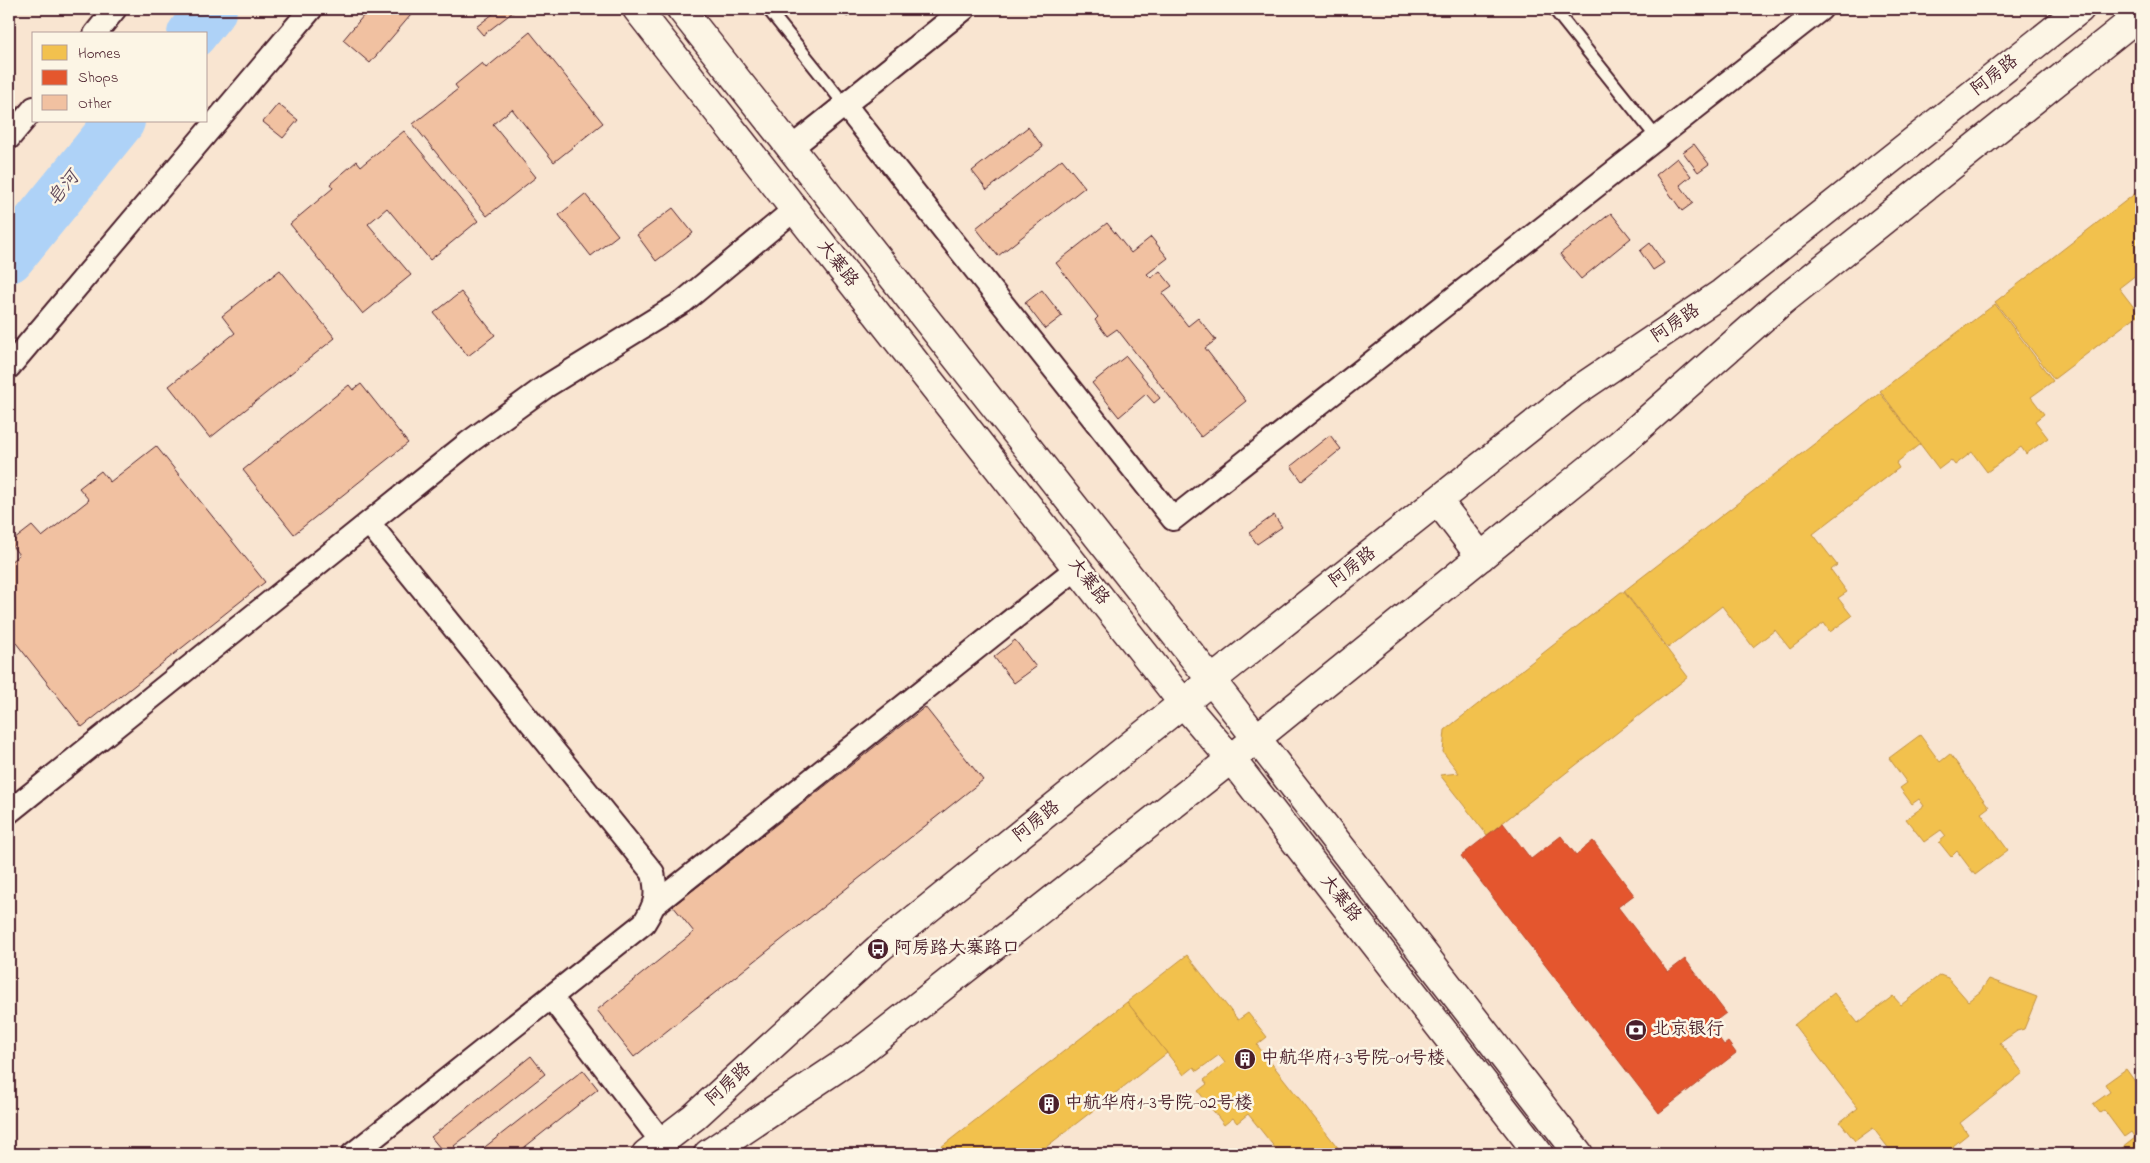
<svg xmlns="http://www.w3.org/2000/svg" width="2150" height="1163" viewBox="0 0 2150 1163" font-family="'Indie Flower','LXGW WenKai TC',sans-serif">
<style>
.homes{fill:#f2c14e;stroke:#c09044}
.shops{fill:#e4572e;stroke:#b6462d}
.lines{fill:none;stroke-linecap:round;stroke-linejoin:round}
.river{stroke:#aed2f7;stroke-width:50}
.building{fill:#f1c1a1;stroke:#4a1f2b}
.lane-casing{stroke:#4a1f2b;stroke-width:15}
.street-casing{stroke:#4a1f2b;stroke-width:26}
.secondary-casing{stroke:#4a1f2b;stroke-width:31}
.lane{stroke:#fcf5e5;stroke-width:11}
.street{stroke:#fcf5e5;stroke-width:22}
.secondary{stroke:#fcf5e5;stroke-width:28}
.labels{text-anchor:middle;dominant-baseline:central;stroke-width:5;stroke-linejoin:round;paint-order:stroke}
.street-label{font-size:18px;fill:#4a1f2b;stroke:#fcf5e5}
.poi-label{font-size:18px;fill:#4a1f2b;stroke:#fcf5e5;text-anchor:start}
.water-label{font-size:19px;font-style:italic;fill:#634c5e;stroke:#fcf5e5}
</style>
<rect width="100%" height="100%" fill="#f9e5d1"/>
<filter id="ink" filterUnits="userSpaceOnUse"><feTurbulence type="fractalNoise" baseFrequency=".02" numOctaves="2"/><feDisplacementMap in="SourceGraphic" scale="10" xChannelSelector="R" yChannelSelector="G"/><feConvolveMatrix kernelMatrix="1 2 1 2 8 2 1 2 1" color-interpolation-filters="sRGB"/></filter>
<g filter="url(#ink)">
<g class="homes">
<polygon points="2141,189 2141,271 2119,288 2139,314 2054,379 1995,302"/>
<polygon points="1995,304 2053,381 2031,397 2044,414 2035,421 2048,438 2026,454 2021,447 1987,472 1972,452 1955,465 1951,460 1939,469 1880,391"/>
<polygon points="1880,393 1920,444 1896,463 1899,468 1813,534 1837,565 1831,570 1847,592 1838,598 1852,616 1830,632 1824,623 1790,649 1775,630 1753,647 1722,606 1668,648 1624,591"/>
<polygon points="1621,592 1624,592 1688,677 1487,835 1440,775 1459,773 1443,752 1445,730"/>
<polygon points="1920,735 1940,762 1950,754 1989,807 1981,813 2008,850 1975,875 1957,851 1951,857 1939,842 1946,836 1941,830 1924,842 1906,819 1924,806 1919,799 1912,804 1900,788 1907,783 1889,758"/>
<polygon points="1187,955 1238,1020 1248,1013 1267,1037 1257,1045 1343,1154 1280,1154 1248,1114 1237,1123 1233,1118 1224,1125 1198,1091 1207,1084 1204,1080 1225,1063 1219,1055 1197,1071 1194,1067 1184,1075 1127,1002"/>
<polygon points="1940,975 1948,978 1968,1001 1980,992 1989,979 2037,997 2024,1029 2017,1031 2000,1043 2023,1073 1960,1123 1968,1134 1953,1146 1959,1154 1893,1154 1873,1128 1855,1141 1840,1122 1858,1108 1794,1025 1834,993 1858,1023 1893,996 1901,1005"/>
<polygon points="1127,1002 1167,1053 1037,1154 932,1154"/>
<polygon points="2126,1069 2141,1090 2141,1154 2126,1154 2122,1148 2135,1138 2131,1132 2124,1137 2104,1110 2100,1113 2093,1104 2110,1092 2105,1084"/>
</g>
<polygon class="shops" points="1503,823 1531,859 1561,836 1576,855 1593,841 1634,895 1618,907 1668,972 1685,959 1726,1013 1710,1025 1724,1045 1728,1042 1736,1053 1659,1113 1461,856"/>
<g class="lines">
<g class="river">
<polyline points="192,34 212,9"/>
<polyline points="9,258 120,121"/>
</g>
</g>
<g class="building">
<polygon points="369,9 416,9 370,63 343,40"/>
<polygon points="496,9 517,9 483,35 476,27 498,10"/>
<polygon points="841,9 858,9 847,17"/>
<polygon points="530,32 603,123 554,162 512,109 493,124 536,177 487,216 413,124 458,89 455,85 482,63 486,68"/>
<polygon points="278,104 298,120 283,138 263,122"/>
<polygon points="1028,127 1043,147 987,190 972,171"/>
<polygon points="404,131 478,221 430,260 387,208 368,224 411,275 363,314 290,224 333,188 330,184 357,161 361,166"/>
<polygon points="1694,144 1709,164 1698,172 1683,152"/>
<polygon points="1677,158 1691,176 1680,185 1693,203 1682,211 1656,175"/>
<polygon points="1062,159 1085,187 998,256 976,228"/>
<polygon points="585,194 618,235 591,256 559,215"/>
<polygon points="673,208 693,233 656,261 637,235"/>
<polygon points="1611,213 1631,238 1581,279 1560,254"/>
<polygon points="1107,223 1131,253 1151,237 1168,258 1147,274 1151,278 1160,271 1172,286 1162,293 1188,326 1198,318 1216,340 1205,348 1246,401 1201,437 1117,329 1107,336 1095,320 1098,317 1056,263"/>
<polygon points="1650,243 1664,263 1653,270 1640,251"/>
<polygon points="280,270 335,338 210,438 169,386 235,333 222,316"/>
<polygon points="1042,290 1062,316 1045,329 1025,303"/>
<polygon points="461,292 495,335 468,356 434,313"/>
<polygon points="1126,356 1160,398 1154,403 1146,394 1119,417 1092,383"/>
<polygon points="361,384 408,443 294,534 243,470 349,385 353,390"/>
<polygon points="1330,435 1341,449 1302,481 1291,466"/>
<polygon points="156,446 265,582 82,727 9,634 9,563 19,555 10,543 32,526 42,537 89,500 79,488 101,471 110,482"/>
<polygon points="1274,515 1282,527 1257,544 1249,533"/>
<polygon points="1015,640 1036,667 1014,683 994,657"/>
<polygon points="925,707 983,780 634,1057 597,1010 694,932 673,906"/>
<polygon points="531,1056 545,1074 454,1146 461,1154 445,1154 431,1137"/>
<polygon points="583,1070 598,1089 516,1154 476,1154"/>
</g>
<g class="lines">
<g class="lane-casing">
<g id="lane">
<polyline points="768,9 845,105"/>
<polyline points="1554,9 1657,138"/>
</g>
</g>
<g class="street-casing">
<g id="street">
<polyline points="95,34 115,9"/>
<polyline points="845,105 1173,519 1821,9"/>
<polyline points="9,138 34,108"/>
<polyline points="791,148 964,9"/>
<polyline points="9,367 311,9"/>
<polyline points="9,812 468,443 545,387 683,302 795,209"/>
<polyline points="654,905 1077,568"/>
<polyline points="551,997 662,1142"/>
<path d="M 353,1154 L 644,923 C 656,904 658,896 653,873 L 369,523"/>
</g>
</g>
<g class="secondary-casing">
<g id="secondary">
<polyline points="637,9 1183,703 1231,759 1539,1154"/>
<polyline points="681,9 1212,681 1579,1154"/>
<polyline points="1438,501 1481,557"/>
<polyline points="646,1154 694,1117 878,949 1183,703 1572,394 1722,293 2080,9"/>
<polyline points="708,1154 855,1056 1231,759 1620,444 1780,303 2141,14"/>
</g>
</g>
<use href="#lane" class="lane"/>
<use href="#street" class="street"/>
<use href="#secondary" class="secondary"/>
</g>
</g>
<defs>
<g id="bus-disc" transform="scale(1.125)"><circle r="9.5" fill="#4a1f2b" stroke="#fcf5e5"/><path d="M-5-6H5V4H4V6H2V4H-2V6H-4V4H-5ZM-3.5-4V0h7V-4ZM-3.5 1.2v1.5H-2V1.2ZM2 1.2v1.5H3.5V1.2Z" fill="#fff"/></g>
<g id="bank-disc" transform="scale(1.125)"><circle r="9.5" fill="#4a1f2b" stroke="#fcf5e5"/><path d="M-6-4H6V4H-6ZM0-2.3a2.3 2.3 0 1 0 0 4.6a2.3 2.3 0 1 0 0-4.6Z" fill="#fff"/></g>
<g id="building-disc" transform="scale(1.125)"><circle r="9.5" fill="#4a1f2b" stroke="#fcf5e5"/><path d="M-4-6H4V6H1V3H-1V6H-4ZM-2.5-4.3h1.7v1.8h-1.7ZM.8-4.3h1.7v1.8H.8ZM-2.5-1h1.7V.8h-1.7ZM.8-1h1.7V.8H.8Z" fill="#fff"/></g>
</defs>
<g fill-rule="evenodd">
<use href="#bus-disc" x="878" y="949"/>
<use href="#bank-disc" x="1636" y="1030"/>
<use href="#building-disc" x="1245" y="1059"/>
<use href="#building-disc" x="1049" y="1104"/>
</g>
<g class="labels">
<g class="street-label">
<text transform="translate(1995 76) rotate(-38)">阿房路</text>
<text transform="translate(837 264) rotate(52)">大寨路</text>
<text transform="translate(1676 324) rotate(-34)">阿房路</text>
<text transform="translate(1353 568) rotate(-38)">阿房路</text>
<text transform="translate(1088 582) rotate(52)">大寨路</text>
<text transform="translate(1037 822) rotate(-39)">阿房路</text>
<text transform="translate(1340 899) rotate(52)">大寨路</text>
<text transform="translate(729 1085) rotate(-43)">阿房路</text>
</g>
<g class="poi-label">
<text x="894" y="949">阿房路大寨路口</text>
<text x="1652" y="1030">北京银行</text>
<text x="1261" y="1059">中航华府1-3号院-01号楼</text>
<text x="1065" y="1104">中航华府1-3号院-02号楼</text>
</g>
<g class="water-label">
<text transform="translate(64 189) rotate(-51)">皂河</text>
</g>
</g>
<rect width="2150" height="1163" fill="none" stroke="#fcf5e5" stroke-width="30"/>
<rect x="15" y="15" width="2120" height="1133" fill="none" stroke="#4a1f2b" stroke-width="2" filter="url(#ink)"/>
<rect x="32" y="32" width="175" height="90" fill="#fcf5e5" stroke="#b59f9b"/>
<rect x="42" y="45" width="25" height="15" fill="#f2c14e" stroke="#b59f9b"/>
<text x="78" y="58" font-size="15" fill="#4a1f2b">Homes</text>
<rect x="42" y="70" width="25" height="15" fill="#e4572e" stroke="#b59f9b"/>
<text x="78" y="82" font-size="15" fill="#4a1f2b">Shops</text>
<rect x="42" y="95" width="25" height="15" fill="#f1c1a1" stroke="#b59f9b"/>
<text x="78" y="108" font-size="15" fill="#4a1f2b">Other</text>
</svg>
